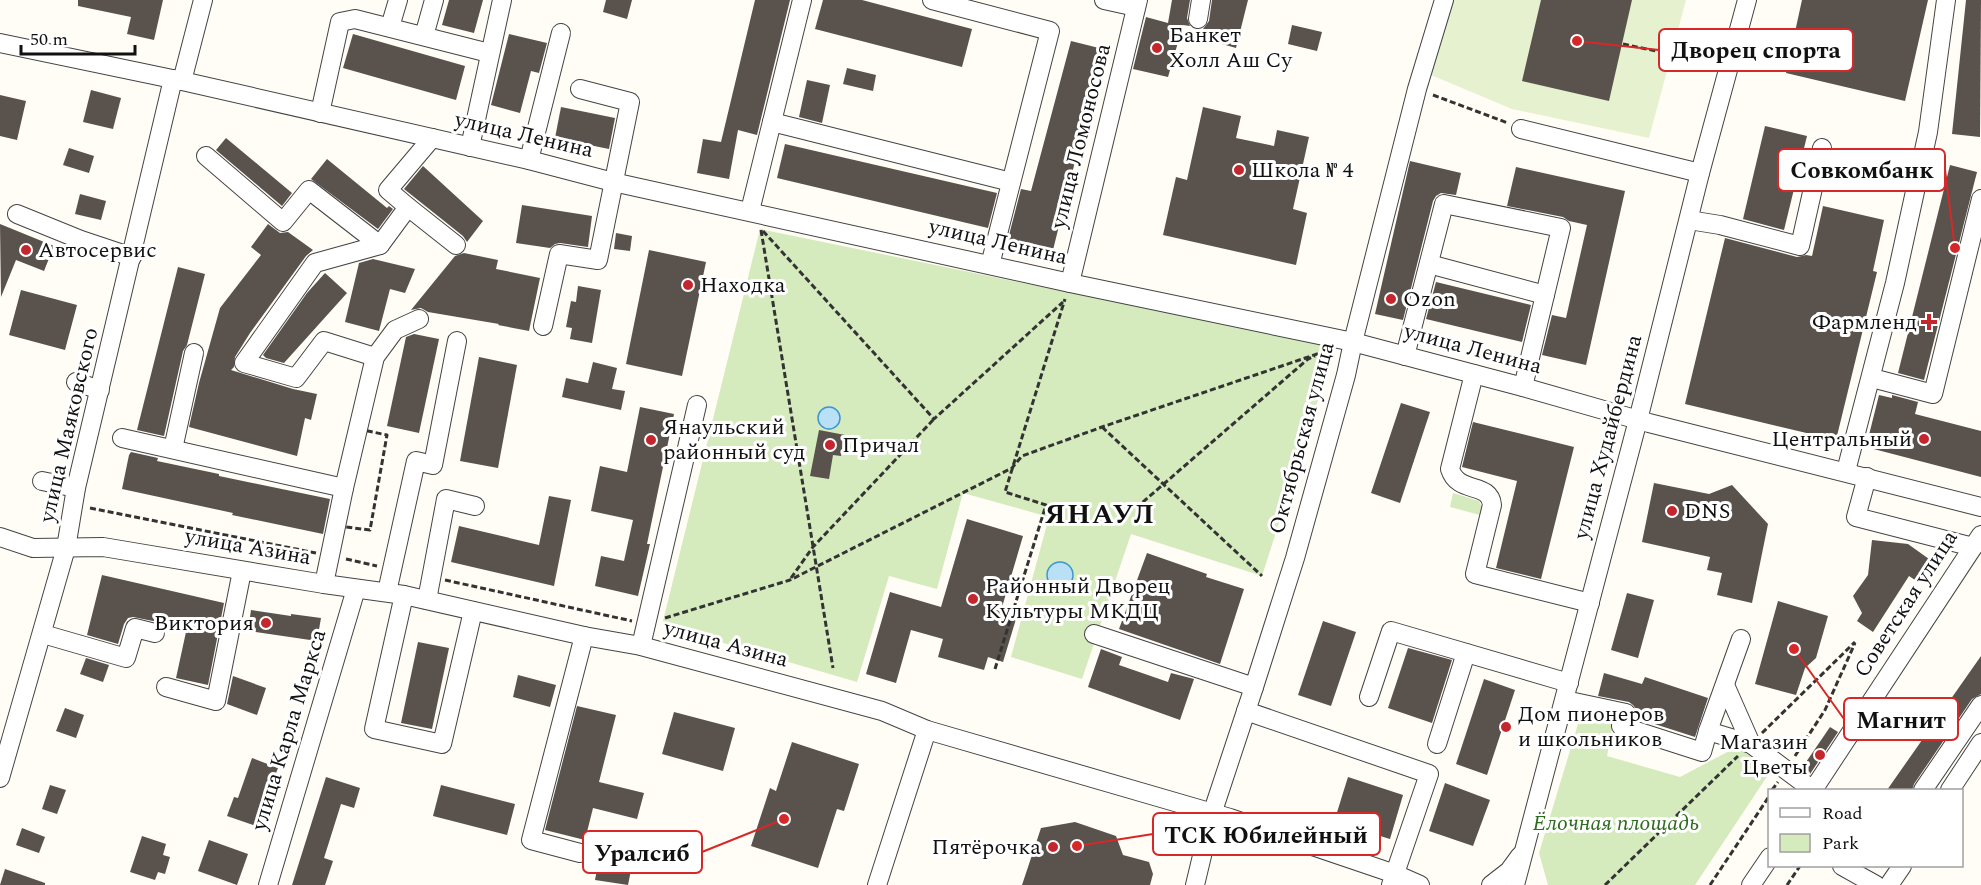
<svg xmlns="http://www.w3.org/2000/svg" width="1981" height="885" viewBox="0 0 1981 885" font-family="Spectral,serif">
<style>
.green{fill:#d5ebbd}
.pitch{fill:#e6f2cf}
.water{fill:#b9e0f7;stroke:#3f96cf;stroke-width:1.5}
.building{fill:#5a524d}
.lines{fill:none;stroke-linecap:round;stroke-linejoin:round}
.minor-casing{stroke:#444;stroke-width:20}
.path{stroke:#333;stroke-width:3;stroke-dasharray:6 3;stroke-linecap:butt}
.minor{stroke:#fff;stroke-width:18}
.poi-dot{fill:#c4262e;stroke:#fff;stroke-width:2}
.labels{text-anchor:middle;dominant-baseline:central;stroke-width:6;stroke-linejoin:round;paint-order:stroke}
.poi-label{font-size:22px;fill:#111;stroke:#fff;text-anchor:start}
.street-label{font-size:22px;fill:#111;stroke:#fff}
.park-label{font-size:22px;font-style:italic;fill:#2f6b1f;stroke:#fff}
.district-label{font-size:28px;font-weight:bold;letter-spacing:1.5px;fill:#111;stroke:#fff}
.leader{fill:none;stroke:#d62828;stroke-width:2}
.callout-dot{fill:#d62828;stroke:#fff;stroke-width:2}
.callout{fill:#fff;stroke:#d62828;stroke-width:2}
.callout-label{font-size:24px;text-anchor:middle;font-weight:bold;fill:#111}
</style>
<rect width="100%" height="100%" fill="#fffdf5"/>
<g class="green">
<polygon points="760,229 1335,347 1262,576 1131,534 1082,679 1011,657 1049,517 963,493 937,589 889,576 857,682 662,625"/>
<polygon points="1453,493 1479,501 1482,507 1480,515 1450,507"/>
<polygon points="1582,711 1614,718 1607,756 1680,777 1733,749 1758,756 1772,769 1695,885 1548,885 1539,853"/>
</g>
<polygon class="pitch" points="1452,0 1686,0 1649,138 1512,109 1431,75"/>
<g class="water">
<circle cx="829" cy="418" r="11"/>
<circle cx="1060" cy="575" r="13"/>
</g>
<g class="building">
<polygon points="78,0 163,0 154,40 127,34 131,17 78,6"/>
<polygon points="449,0 483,0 474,33 442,25"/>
<polygon points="606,0 632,0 627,19 603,12"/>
<polygon points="755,0 790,0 757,135 738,130 729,179 697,173 703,139 721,142"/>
<polygon points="823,0 862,0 972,29 962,67 815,29"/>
<polygon points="1172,0 1190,0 1187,18 1190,26 1183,25 1168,77 1133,69 1146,17 1168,23"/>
<polygon points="1212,0 1248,0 1236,48 1215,42 1217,32 1203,29 1209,21"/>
<polygon points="1541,0 1632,0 1609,101 1522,81"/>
<polygon points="1802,0 1928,0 1905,101 1786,73"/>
<polygon points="1966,0 1981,0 1980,137 1952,134"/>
<polygon points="1292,25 1322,32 1317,51 1288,44"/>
<polygon points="353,34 465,66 456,100 343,68"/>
<polygon points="509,34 547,43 539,73 531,71 520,113 491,105"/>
<polygon points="1071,41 1103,49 1053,250 1008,239 1021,189 1031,191"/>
<polygon points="847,68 876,75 873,91 843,84"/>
<polygon points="807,80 830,85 822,123 799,117"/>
<polygon points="91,90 121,98 113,129 83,122"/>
<polygon points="0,95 26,101 17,140 0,136"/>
<polygon points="561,107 615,118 609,149 555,138"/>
<polygon points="1203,107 1241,116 1236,138 1274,146 1277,130 1309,137 1293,209 1307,213 1296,265 1163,235 1176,177 1187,180"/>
<polygon points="1765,126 1807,136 1784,230 1743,219"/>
<polygon points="226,138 292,193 282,206 216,150"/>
<polygon points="785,144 997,193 988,228 777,178"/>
<polygon points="69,148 94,156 89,173 63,165"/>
<polygon points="327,159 387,208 389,206 393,209 378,229 311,179"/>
<polygon points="1410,161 1461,173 1456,195 1441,193 1436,196 1433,201 1403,320 1375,314"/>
<polygon points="1950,165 1977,172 1924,380 1898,373"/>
<polygon points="423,166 483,221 467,242 463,236 404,189"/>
<polygon points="1516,167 1625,191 1586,365 1542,355 1552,315 1566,318 1587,225 1569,221 1563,217 1507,206"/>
<polygon points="80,194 106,201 101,220 75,214"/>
<polygon points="522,205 592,216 588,247 560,243 555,244 550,248 516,243"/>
<polygon points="1823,206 1884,220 1873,271 1877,272 1836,440 1685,404 1725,238 1797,257 1806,255 1812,256"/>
<polygon points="0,224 54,246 44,271 16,260 1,297"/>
<polygon points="268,224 280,233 288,232 313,250 306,256 250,333 235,357 234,367 231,370 293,389 317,394 311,420 305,418 297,456 189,427 199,383 220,308 261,255 251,247"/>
<polygon points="616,233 632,236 630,251 614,249"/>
<polygon points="649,250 706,262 682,376 626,364"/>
<polygon points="464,253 498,260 496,269 540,278 529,331 498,325 499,324 428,312 421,308 411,310 455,256"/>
<polygon points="373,259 415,269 405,293 390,289 379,331 345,322 359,263"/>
<polygon points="178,267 205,274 187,345 183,351 164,436 137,430"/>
<polygon points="325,273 347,293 284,363 266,358 263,355 307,293"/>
<polygon points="1436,282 1531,305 1522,342 1426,319"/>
<polygon points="578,286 601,290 592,343 570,339 572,328 566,327 571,301 576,302"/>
<polygon points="21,290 77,305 65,350 9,335"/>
<polygon points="414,334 439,339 419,433 387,426 406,337"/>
<polygon points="479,357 517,365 498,468 460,461"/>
<polygon points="593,362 617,368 612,389 625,391 621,410 562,397 566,378 588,383"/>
<polygon points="1879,395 1892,398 1892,395 1918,402 1915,414 1981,431 1981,477 1866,447"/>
<polygon points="1401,403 1430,412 1400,503 1371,493"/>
<polygon points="640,407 674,414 647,544 650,544 638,596 595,586 601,556 624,561 633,520 591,511 600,466 627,472"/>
<polygon points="1473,422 1574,447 1541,579 1496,568 1517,481 1462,467"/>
<polygon points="819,430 845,435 841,456 833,455 829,479 810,476"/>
<polygon points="131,452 158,458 157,461 219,474 219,476 330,499 323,534 232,515 233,513 122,489 129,455"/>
<polygon points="1654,483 1709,494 1732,485 1768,524 1752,603 1717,595 1722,573 1707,570 1710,557 1642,542"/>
<polygon points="549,496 571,500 554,586 451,562 459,526 539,545"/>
<polygon points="967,519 1023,536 1000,614 1016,619 1003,662 988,657 984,670 938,657 943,639 911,630 896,683 866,674 890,592 941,607"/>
<polygon points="1872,540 1908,544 1929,559 1915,580 1909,576 1873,632 1857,621 1862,613 1853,596 1868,575"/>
<polygon points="1147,553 1207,574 1206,577 1244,589 1220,664 1119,629"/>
<polygon points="102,575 224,603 208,685 176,678 186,632 164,627 158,622 133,617 128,618 124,624 118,644 87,635"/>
<polygon points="1627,593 1654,600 1638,658 1611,650"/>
<polygon points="1778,601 1828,616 1816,658 1805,668 1796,695 1755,684"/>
<polygon points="251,610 291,616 291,614 321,618 317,641 248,631"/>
<polygon points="1323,621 1356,632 1331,706 1298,695"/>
<polygon points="418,642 449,648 432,729 401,723"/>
<polygon points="1408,648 1452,660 1432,723 1388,708"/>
<polygon points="1101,649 1122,657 1119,665 1168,682 1171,673 1194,679 1180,720 1088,687"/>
<polygon points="1981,656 1981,694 1972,699 1914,784 1912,790 1887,790"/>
<polygon points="86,658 109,665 103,682 80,674"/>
<polygon points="1604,673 1642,684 1645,677 1708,698 1695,737 1636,718 1637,710 1633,705 1629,702 1598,696"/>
<polygon points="518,675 556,685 550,707 513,697"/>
<polygon points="233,676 266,688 257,715 227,704"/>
<polygon points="1484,679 1515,690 1487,775 1456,764"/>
<polygon points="577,706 616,715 599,782 644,793 637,819 593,808 585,840 545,830"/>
<polygon points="65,708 84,715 76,738 56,731"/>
<polygon points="674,712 735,728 723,771 662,754"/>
<polygon points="1830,727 1838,732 1810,774 1802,768"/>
<polygon points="792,742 859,764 844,811 837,809 818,868 751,846 770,788 776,791"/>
<polygon points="252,758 278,768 256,826 227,816 234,797 238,798"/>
<polygon points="326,777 360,788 354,808 341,804 324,858 333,861 325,885 292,885"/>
<polygon points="1348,777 1403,795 1390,839 1334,822"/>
<polygon points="1445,783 1490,800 1473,846 1429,831"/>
<polygon points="50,785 66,790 57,814 42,809"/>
<polygon points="441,785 515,804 507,835 433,816"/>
<polygon points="1075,822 1116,836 1123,855 1149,862 1153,874 1150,885 1022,885 1041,828"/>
<polygon points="22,828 45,837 39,853 16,845"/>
<polygon points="142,836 166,844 163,855 170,857 165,874 158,872 155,880 130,872"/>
<polygon points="209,840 248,854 237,885 198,871"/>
<polygon points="600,854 633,860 628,885 595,880"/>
<polygon points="5,869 45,883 45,885 0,885"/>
</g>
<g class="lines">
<g class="minor-casing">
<g id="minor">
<polyline points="932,0 1050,31 990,265"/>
<polyline points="1104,0 1136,7"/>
<polyline points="1198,19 1201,0"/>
<polyline points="390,27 398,0"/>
<polyline points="424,36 434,0"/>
<polyline points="0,43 182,81 529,160 613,182 1070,283 1353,342 1523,387 1649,423 1981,507"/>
<polyline points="182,81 203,0"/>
<polyline points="320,113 340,22 355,19 489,53"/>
<polyline points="772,122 1011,182"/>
<polyline points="1521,129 1700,173"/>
<polyline points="470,147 502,0"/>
<polyline points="206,156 283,222 309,190 380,245 408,207 388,190 432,138"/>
<polyline points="529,160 561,33"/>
<polyline points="408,207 456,245"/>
<polyline points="750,211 802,0"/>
<polyline points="17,214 81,240 132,257"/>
<polyline points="1689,220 1720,225 1800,246 1822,148"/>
<polyline points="1429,264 1545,295"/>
<polyline points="1070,283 1138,0"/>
<polyline points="543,326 559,254 598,260 630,102 580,89"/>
<polyline points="1405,356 1444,204 1561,228 1523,387"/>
<polyline points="375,357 324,341 296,378 244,363 315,263 380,245"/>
<path d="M 1474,374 L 1450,469 C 1458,495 1490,481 1492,505 L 1475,574 L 1590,603"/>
<polyline points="1872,378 1933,394 1981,199"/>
<polyline points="76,382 100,390"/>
<polyline points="122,438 344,488"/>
<polyline points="173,449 194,353"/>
<polyline points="1846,471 1895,283 1928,132 1946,0"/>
<polyline points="1867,477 1856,517 1973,547"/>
<polyline points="42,481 76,488"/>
<polyline points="0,537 33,548 103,547 324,584 404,595 584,636 641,646 882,711 927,730 1230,818 1395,874 1420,885"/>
<polyline points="324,584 344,488 375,357 395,330 419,319"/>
<polyline points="387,592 416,461 433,465 457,341"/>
<polyline points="404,595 374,729 442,744 473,611"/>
<polyline points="427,600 446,499 475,506"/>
<polyline points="43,634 126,658 135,628 155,633"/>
<polyline points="1094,634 1254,687"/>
<polyline points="641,646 697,405"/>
<polyline points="1725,685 1751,744"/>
<polyline points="166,687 216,701 242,571"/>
<polyline points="1369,697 1391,631 1569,683"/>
<polyline points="1565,700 1626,713 1621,726 1702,752 1708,731 1751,744 1813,790"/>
<polyline points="1246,711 1429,774 1391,885"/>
<polyline points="1708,731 1741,639"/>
<polyline points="1437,744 1466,653"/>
<polyline points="0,778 66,548 76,488 173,79"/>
<polyline points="1813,790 1981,535"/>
<polyline points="1923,790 1981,705"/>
<polyline points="1950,790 1981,743"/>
<polyline points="580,853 531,840 584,636"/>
<polyline points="1842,866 1876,885"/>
<polyline points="268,885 356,589"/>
<polyline points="877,885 927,730"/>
<polyline points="1195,885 1212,814 1254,687 1295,558 1346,375 1353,342 1417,89 1444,0"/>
<polyline points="1491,885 1509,871 1520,856"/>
<polyline points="1515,885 1638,420 1700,173 1747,0"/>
<polyline points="1751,885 1770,857"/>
<polyline points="1889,885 1902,866"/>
</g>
</g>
<g class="path">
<polyline points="1623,44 1656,51 1692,55"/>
<polyline points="1433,95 1508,123"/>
<polyline points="761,230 833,668"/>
<polyline points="763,231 934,419 1063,302"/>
<polyline points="1102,427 1262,576"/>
<polygon points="358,429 387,435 370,530 338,526 344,488"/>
<polyline points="90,508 316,553"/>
<polyline points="1136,508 1308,359 1315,356"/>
<polyline points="346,559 377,566"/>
<polyline points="791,578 813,547 934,419"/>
<polyline points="445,580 632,621"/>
<polyline points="665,618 790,580 1012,468 1022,456 1102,427 1320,353"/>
<polyline points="995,669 1046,505 1005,492 1065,299"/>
<polyline points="1762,733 1855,642"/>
<polyline points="1795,756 1825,710 1855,643"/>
<polyline points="1772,790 1778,782"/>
<polyline points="1605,885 1738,756"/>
<polyline points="1710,885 1770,795"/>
<polyline points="1787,885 1800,866"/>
</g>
<use href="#minor" class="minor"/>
</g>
<g class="poi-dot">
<circle cx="1157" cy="48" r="6"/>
<circle cx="1239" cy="170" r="6"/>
<circle cx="26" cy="250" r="6"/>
<circle cx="688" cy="285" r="6"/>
<circle cx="1391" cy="299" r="6"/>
<path d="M1926 313h6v6h6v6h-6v6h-6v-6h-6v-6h6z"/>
<circle cx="1924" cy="439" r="6"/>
<circle cx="651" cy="440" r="6"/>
<circle cx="830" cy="445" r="6"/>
<circle cx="1672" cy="511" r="6"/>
<circle cx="973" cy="599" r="6"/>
<circle cx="266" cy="623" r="6"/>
<circle cx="1506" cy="727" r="6"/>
<circle cx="1820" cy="755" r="6"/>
<circle cx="1053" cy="847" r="6"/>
</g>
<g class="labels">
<g class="poi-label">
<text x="1169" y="35">Банкет<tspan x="1169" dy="25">Холл Аш Су</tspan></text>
<text x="1251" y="170">Школа № 4</text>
<text x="38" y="250">Автосервис</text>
<text x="700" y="285">Находка</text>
<text x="1403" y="299">Ozon</text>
<text x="1917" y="322" text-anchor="end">Фармленд</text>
<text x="663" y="427">Янаульский<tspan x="663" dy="25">районный суд</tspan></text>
<text x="1912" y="439" text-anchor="end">Центральный</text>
<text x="842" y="445">Причал</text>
<text x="1684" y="511">DNS</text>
<text x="985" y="586">Районный Дворец<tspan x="985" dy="25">Культуры МКДЦ</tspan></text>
<text x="254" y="623" text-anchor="end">Виктория</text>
<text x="1518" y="714">Дом пионеров<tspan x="1518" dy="25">и школьников</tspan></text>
<text x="1808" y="742" text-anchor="end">Магазин<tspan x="1808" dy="25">Цветы</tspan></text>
<text x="1041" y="847" text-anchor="end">Пятёрочка</text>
</g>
<g class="street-label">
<text transform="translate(524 135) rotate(13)">улица Ленина</text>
<text transform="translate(1081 136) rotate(-76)">улица Ломоносова</text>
<text transform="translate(998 242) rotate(13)">улица Ленина</text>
<text transform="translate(1473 349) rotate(15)">улица Ленина</text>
<text transform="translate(69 425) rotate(-77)">улица Маяковского</text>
<text transform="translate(1608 437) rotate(-75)">улица Худайбердина</text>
<text transform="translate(1302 438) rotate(-75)">Октябрьская улица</text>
<text transform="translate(248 547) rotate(10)">улица Азина</text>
<text transform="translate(1906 604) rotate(-57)">Советская улица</text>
<text transform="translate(726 644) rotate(15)">улица Азина</text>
<text transform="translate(289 730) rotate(-73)">улица Карла Маркса</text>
</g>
<g class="park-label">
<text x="1616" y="823">Ёлочная площадь</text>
</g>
<g class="district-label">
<text x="1100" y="514">ЯНАУЛ</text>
</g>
</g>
<path class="leader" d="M1577 41L1659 50M1955 248L1945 170M1794 649L1844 719M1077 846L1153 834M784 819L702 852"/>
<g class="callout-dot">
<circle cx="1577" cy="41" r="6"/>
<circle cx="1955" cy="248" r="6"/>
<circle cx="1794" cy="649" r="6"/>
<circle cx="1077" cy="846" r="6"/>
<circle cx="784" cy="819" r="6"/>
</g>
<g class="callout">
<rect x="1659" y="29" width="194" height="42" rx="6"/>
<rect x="1778" y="149" width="167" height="42" rx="6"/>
<rect x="1844" y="698" width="114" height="42" rx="6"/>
<rect x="1153" y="813" width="227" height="42" rx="6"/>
<rect x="583" y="831" width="119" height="42" rx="6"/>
</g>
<g class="callout-label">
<text x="1756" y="58">Дворец спорта</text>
<text x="1862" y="178">Совкомбанк</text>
<text x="1901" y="728">Магнит</text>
<text x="1266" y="843">ТСК Юбилейный</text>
<text x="642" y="861">Уралсиб</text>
</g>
<rect x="1768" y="789" width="195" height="78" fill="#ffffff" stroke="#a0a0a0" stroke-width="1.5"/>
<rect x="1780" y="808" width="30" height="9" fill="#ffffff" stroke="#a0a0a0" stroke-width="1.5"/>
<text x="1822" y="819" font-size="18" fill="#111111">Road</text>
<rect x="1780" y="834" width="30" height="18" fill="#d5ebbd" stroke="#a0a0a0" stroke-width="1.5"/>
<text x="1822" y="849" font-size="18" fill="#111111">Park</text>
<path d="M21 45v9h114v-9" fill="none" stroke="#111111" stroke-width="3"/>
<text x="30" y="45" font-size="18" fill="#111111" stroke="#ffffff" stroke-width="4.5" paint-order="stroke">50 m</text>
</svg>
